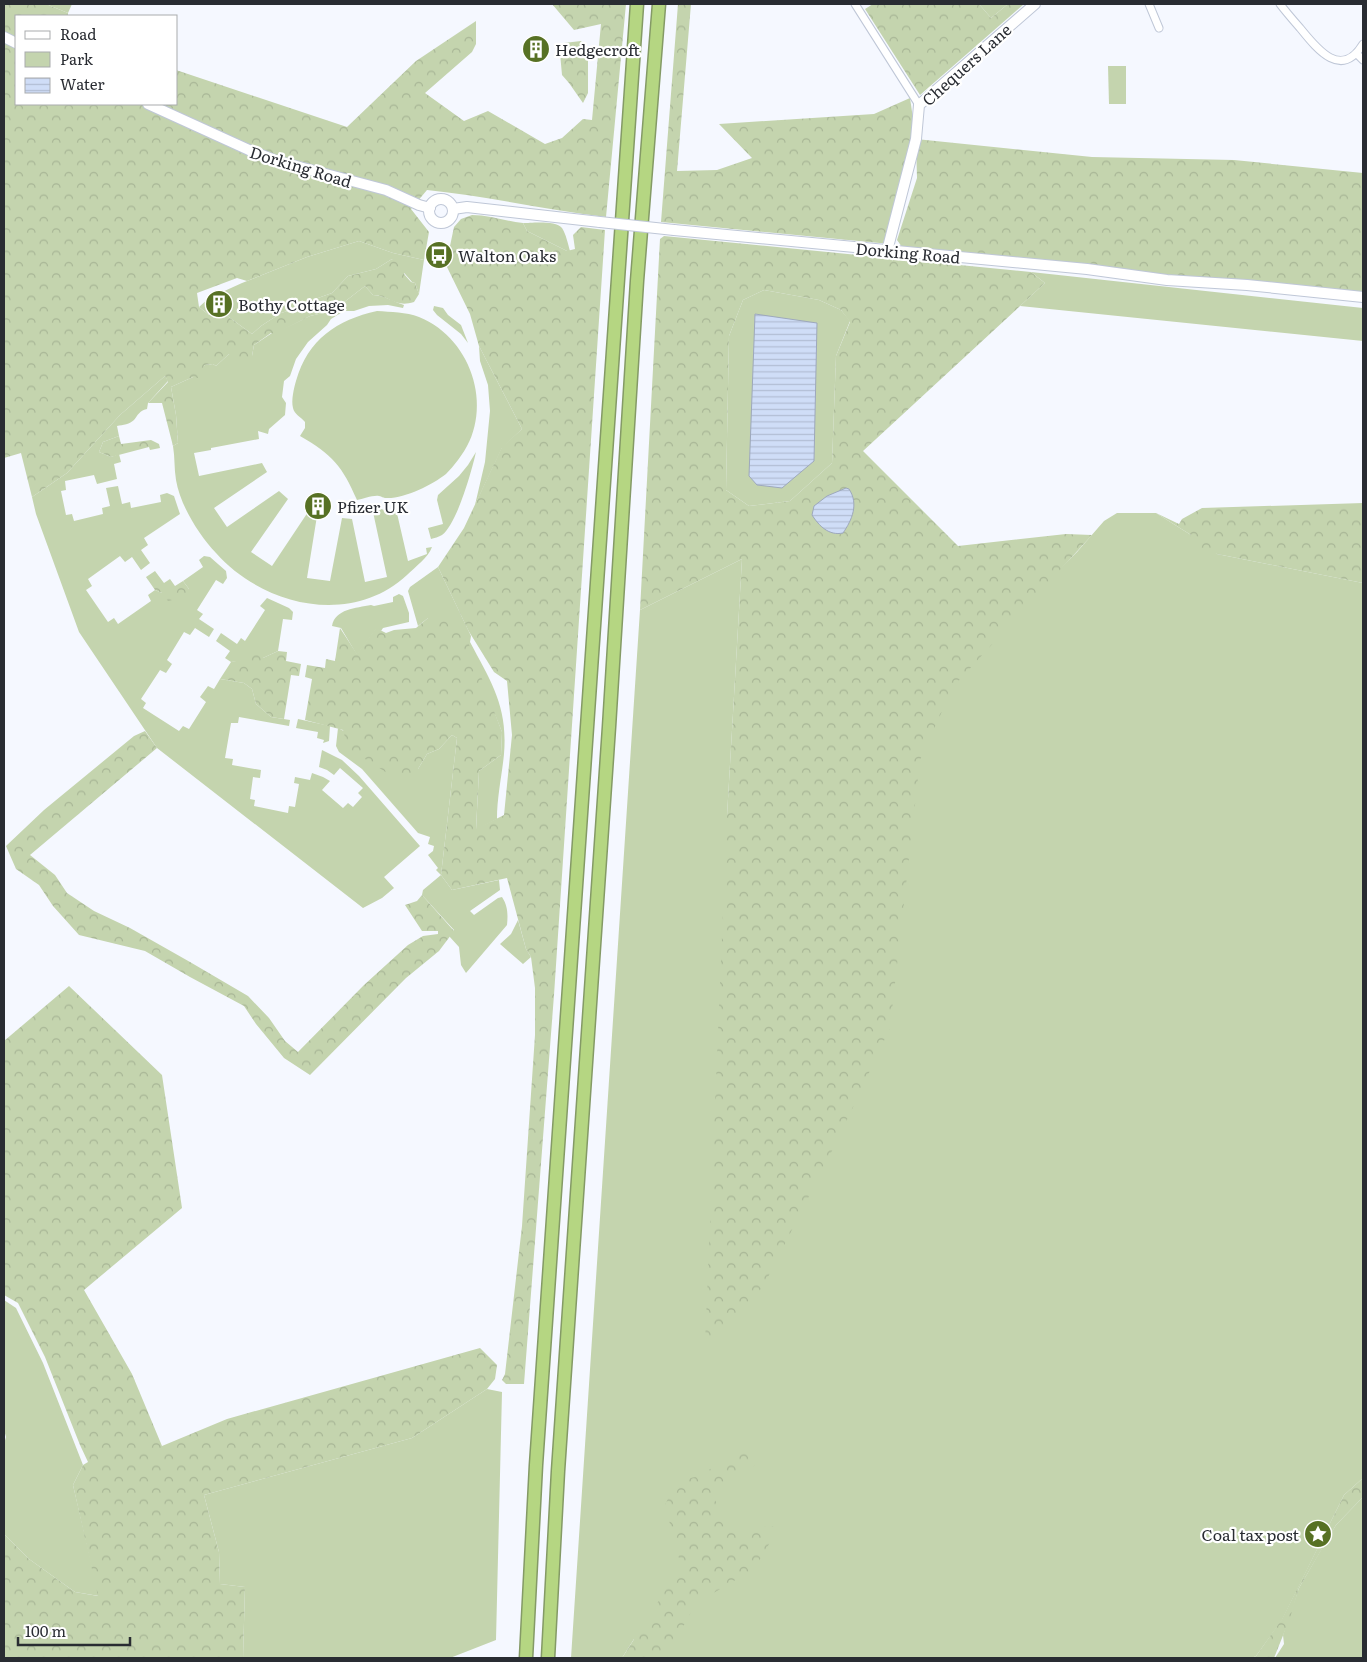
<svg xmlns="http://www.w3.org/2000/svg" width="1367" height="1662" viewBox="0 0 1367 1662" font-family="Literata,serif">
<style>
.green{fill:#c4d4ae}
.forest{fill:url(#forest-crowns);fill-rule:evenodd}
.water{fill:url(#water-rules);stroke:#9da8bc}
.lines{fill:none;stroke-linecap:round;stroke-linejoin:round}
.street-casing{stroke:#bfc7d7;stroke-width:9}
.secondary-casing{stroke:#bfc7d7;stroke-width:12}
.highway-casing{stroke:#849a66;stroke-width:15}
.street{stroke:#fff;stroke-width:7}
.secondary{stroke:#fff;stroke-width:10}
.highway{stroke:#b5d682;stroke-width:12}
.secondary-bridge-casing{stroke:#bfc7d7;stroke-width:12;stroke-linecap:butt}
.secondary-bridge{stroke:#fff;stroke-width:10}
.labels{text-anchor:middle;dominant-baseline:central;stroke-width:4.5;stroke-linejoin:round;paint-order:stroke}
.poi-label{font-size:16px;fill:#292c32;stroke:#fff;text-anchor:start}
.street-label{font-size:16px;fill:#292c32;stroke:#fff}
</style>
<defs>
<pattern id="forest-crowns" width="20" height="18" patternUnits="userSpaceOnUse" patternTransform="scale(1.25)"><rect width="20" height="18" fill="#c4d4ae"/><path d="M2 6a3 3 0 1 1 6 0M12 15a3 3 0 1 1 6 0" fill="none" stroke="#a8b696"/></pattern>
<pattern id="water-rules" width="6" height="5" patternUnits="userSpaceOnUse" patternTransform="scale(1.25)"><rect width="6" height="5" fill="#cfddf7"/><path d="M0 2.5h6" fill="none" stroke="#b2bed4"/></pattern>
</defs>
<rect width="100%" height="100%" fill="#f5f8ff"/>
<g class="green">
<polygon points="46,4 72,4 68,13"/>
<polygon points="979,4 1008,4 991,18"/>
<polygon points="1108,66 1126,66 1126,104 1109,104"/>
<path d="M 523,223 C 531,223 556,220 562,228 C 566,234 568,244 570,251 L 567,251 L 527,231 Z"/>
<polygon points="359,241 393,253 424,260 419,294 415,283 412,282 392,259 376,269 348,276 332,293 304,303 294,309 281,313 261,326 252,334 226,315 209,315 199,307 209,298 242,283 307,257"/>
<polygon points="1031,272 1363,308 1363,341 1020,306 1045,283"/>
<path d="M 365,286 L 373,295 C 386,296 392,301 404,305 L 403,308 L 388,305 L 369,306 L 354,311 L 344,311 L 331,319 L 327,325 L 308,342 L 296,359 L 290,376 L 284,381 L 282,397 L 286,403 L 285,415 L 269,429 L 268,434 L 258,431 L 259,439 L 211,448 L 211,450 L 194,453 L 199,476 L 262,463 L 267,472 L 214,508 L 227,527 L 279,491 L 288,499 L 251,552 L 272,566 L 308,512 L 317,516 L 307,578 L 330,581 L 342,518 L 352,519 L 365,582 L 387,577 L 373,512 L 381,509 L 388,511 L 396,509 L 408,561 L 427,554 L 426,548 L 432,547 C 428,558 416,566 407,575 C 351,627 263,606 216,553 C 199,535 180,505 176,480 C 174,469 175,457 173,446 L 178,443 L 176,415 L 171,387 L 193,377 L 205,365 L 213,364 L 216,366 L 229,354 L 252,356 L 254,345 L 272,333 L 275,333 L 310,316 L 323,313 L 343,303 Z"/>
<polygon points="764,290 819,300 841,310 850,321 836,356 832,463 790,501 749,506 726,490 729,336 743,300"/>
<polygon points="434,306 443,308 448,315 461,325 468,343 461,334 437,315 433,310"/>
<path d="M 377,311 C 391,312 406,312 419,317 C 474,339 496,414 458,460 C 454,465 450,470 446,474 C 432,485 404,499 386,498 C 383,498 383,497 379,496 C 373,495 363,499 357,500 C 342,466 333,455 300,436 L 305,428 L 305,422 C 301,417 294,414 293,408 C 291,400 294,388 296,381 C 308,339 337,320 377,311 Z"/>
<polygon points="479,346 522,429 502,448 475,505 485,462 490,411 488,385 480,361"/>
<path d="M 165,376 L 168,381 L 148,403 L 147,409 C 139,411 138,415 134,420 C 130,424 123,425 117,426 L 119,436 L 103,442 L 99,452 L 111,457 L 119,454 L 121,462 L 114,464 L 117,479 L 97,484 L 94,475 L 65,481 L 66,490 L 61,491 L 66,515 L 72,514 L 74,521 L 103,514 L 102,508 L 110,506 L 106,488 L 118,486 L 122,504 L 130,502 L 131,508 L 161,502 L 160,495 L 167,493 L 174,496 L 180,514 L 144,538 L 148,545 L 141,550 L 150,563 L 141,570 L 132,557 L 125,562 L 120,556 L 88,579 L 92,586 L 86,590 L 108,622 L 114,618 L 118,624 L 151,601 L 148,595 L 155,590 L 162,593 L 189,589 L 183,581 L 203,567 L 199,560 L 204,556 L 210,557 L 226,571 L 227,578 L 223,584 L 216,580 L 197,610 L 203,614 L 199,619 L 214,629 L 209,637 L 195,628 L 190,635 L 184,632 L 167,660 L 172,664 L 166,673 L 160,670 L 141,699 L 146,703 L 143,708 L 179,731 L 183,726 L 189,729 L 206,702 L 200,697 L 208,686 L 214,689 L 220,679 L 244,683 L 252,689 L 256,704 L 271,717 L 290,720 L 289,726 L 239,717 L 238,723 L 231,723 L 225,758 L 233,759 L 232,765 L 261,770 L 260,778 L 253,777 L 250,799 L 255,800 L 254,806 L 288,813 L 289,806 L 295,807 L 299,784 L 294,783 L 295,777 L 310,780 L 312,773 L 323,777 L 330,781 L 322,790 L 343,808 L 348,803 L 353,807 L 362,797 L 358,793 L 363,788 L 340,768 L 334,775 L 327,770 L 319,767 L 322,750 L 342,760 L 359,776 L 420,846 L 384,877 L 394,888 L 382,898 L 363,908 L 157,748 L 79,632 L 36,514 L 32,497 L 67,473 L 120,415 Z"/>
<path d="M 476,452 C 472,470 457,524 442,535 C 439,537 434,538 431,539 L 428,528 L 443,524 L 437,500 L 438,495 L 459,476 L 468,465 Z"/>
<polygon points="1117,513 1156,513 1191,535 1217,554 1363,583 1363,1478 1344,1495 1282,1620 1256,1656 1252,1658 632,1658 634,1639 622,1658 571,1658 640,610 742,559 727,816 893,735 1077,552 1104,521"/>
<path d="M 438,567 L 471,636 L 470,642 C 491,682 508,706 504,754 C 502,775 497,797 497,819 L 476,830 L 479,771 L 501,755 L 502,732 L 494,712 L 428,618 L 418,626 L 408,591 L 410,587 Z"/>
<path d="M 399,594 L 403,596 L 409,613 L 409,622 L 383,628 L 381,631 L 376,629 L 357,655 L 341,628 L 332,626 C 335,609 356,608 371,605 L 374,606 L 393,602 L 393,597 Z"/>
<polygon points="267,598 289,608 293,612 292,620 283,619 278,651 263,658 231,662 225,658 230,651 216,641 221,633 237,644 241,638 245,641 265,610 260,606"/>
<polygon points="298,719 330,726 329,741 323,743 324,740 317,738 318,732 296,728"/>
<path d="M 338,728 L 418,769 L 427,754 L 439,749 L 452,735 L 457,738 L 441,875 L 452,890 L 499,880 L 500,890 L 470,911 L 474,915 L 498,898 L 502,897 C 508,906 508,915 507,925 L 466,973 L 461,965 L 459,947 L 449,936 L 454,930 L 422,895 L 423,890 L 441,875 L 436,870 L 438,868 L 428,855 L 433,851 L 434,846 L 428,844 L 430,837 L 418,833 L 362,769 L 339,752 L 336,746 Z"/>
<polygon points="518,920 526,949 531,957 523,964 500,944 511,934"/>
<polygon points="4,1300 16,1308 43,1363 83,1465 73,1485 99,1596 75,1592 29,1559 4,1534 4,1444 6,1437 4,1430"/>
<polygon points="487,1389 502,1392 496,1640 450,1658 243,1658 245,1587 220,1584 219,1552 204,1495 412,1438"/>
<polygon points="1363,1497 1363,1658 1275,1658 1284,1644 1283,1635 1299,1588 1318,1555 1336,1525"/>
</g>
<g class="forest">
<path d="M 4,4 L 46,4 L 68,13 L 68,16 L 16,16 L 16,104 L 176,104 L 176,70 L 347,127 L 416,61 L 476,21 L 476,44 L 472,52 L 425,93 L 464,121 L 488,111 L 545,144 L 562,138 L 583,119 L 592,120 L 601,24 L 574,30 L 552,4 L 626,4 L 606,217 C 546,210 487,196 427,190 L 411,209 L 429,232 L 424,260 L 393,253 L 359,241 L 307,257 L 247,281 L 237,278 L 197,293 L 199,307 L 209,315 L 226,315 L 252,334 L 261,326 L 281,313 L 294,309 L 304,303 L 332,293 L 348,276 L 376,269 L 392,259 L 406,266 L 404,274 L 411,282 L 415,283 L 419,294 L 414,302 C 395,308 391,296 373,295 L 365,286 L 343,303 L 323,313 L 310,316 L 275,334 L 271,333 L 254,345 L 252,356 L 248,361 L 237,360 L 229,354 L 216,366 L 213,364 L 205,365 L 201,371 L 202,379 L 193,377 L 171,387 L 176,415 L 178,443 L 173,446 L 162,403 L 148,403 L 168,382 L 165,376 L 120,415 L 67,473 L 32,497 L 21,453 L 4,458 Z"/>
<polygon points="678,4 691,4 677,171 717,170 752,158 719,124 874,114 910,98 916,139 1092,157 1234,160 1363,173 1363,295 902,247 897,240 917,178 916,142 890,244 661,222"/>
<polygon points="873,4 979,4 991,18 1008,4 1024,4 920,95 865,9"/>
<polygon points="581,41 588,51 588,93 583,103 569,83 562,75 560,53 564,43"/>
<path d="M 472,215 C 489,215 505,221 523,223 L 527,231 L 567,251 L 575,249 L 573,235 L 581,227 L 605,230 L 554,995 L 524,1384 L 506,1384 L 502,1380 L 505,1374 L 522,1226 L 535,1035 L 535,988 L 531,957 L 526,949 L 507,878 L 452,890 L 441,875 L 457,738 L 452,735 L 439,749 L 427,754 L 418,769 L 404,779 L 387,773 L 348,748 L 343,730 L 305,720 L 312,679 L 305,677 L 307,665 L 325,668 L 326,659 L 335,661 L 340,628 L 357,654 L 376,628 L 386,633 L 394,630 L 416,628 L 428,618 L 450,617 L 468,642 L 502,732 L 501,755 L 479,771 L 476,829 L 504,815 L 512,735 L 507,681 L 494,672 L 468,630 L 438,567 L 464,528 L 502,447 L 522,429 L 479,346 L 470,314 L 446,265 L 454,227 L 461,219 Z"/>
<path d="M 664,236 L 1031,272 L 1045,283 L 863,451 L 958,546 L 1066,534 L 1092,535 L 953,687 L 920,760 L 890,1028 L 839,1137 L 763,1287 L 705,1344 L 727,816 L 742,559 L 640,610 L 660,239 ZM 764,290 L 819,300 L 841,310 L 850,322 L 836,356 L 832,463 L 790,501 L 749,506 L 726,490 L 729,336 L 743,300 Z"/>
<polygon points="119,436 121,444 151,440 159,444 160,448 150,450 149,447 111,457 99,452 103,442"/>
<polygon points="1363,503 1363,583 1217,554 1188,547 1191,535 1156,513 1179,524 1182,519 1202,508"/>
<polygon points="155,571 164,583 170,579 175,586 183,581 189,589 182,598 168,601 162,593 155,590 146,577"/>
<polygon points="255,647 263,658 278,651 287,652 286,661 301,664 299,676 291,675 284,719 271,717 256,704 252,689 244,683 220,679 231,662 246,659"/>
<polygon points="145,731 157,748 30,855 55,875 67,893 94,911 130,928 190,962 248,996 269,1018 285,1041 298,1052 364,985 408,945 423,936 438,934 438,931 422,931 405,905 417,901 422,895 454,931 439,951 406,978 310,1075 284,1058 256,1024 244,1006 190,977 145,951 79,935 53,906 39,885 16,869 6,846 44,810 134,736"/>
<polygon points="69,986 162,1075 182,1208 84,1290 132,1374 162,1446 227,1419 480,1348 497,1365 495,1379 487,1389 412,1438 204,1495 219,1552 220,1584 245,1587 243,1658 4,1658 4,1534 29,1559 75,1592 98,1596 73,1485 83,1465 88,1462 80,1445 45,1357 18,1303 4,1295 4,1041"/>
<polygon points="752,1451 756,1464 714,1498 730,1529 780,1526 754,1569 695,1604 667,1658 622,1658 681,1566 665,1505 677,1480 696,1477 732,1457"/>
<polygon points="1363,1478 1363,1497 1336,1525 1299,1588 1290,1618 1274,1658 1252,1658 1256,1656 1282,1619 1344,1495"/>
</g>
<g class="water">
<polygon points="755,314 817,323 814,461 782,488 757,485 749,476"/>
<path d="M 846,488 L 849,489 C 859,504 852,520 843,533 C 829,536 819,526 812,515 L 814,506 L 827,496 Z"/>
</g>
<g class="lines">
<g class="street-casing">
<g id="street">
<polyline points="855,4 919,105"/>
<polyline points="1149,4 1159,28"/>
<path d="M 1280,4 C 1286,12 1293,20 1300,28 C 1317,49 1341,80 1363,44"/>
<polyline points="1357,54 1363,60"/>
</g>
</g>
<g class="secondary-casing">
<g id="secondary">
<polyline points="4,37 16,43"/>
<polyline points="148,104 249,150 277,161 386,190 419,205 430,208"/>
<circle cx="441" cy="211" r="12"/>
<polyline points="453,209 467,207 600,222"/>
<polyline points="674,230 1087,269 1167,280 1247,285 1363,297"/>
<polyline points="887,251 916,139 919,105 1035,4"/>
</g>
</g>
<g class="highway-casing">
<g id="highway">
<polyline points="526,1658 536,1465 637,4"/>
<polyline points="548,1658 558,1471 609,727 637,281 659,4"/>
</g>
</g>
<use href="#street" class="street"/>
<use href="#secondary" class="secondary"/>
<use href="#highway" class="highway"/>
<g class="secondary-bridge-casing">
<polyline id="secondary-bridge" points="600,222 674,230"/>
</g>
<use href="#secondary-bridge" class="secondary-bridge"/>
</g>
<defs>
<g id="building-disc" transform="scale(1.4375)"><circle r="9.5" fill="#577124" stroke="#fff"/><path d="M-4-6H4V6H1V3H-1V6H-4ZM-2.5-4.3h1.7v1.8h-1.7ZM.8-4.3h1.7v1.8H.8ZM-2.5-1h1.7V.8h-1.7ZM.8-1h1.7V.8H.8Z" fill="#fff"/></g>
<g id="bus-disc" transform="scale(1.4375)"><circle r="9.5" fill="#577124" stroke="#fff"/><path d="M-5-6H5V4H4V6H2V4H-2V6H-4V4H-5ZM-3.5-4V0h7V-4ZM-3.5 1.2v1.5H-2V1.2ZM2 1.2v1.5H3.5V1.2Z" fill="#fff"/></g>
<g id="sight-disc" transform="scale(1.4375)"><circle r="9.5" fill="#577124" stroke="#fff"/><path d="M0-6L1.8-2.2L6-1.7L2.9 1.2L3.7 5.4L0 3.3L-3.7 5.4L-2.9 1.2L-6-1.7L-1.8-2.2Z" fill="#fff"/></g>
</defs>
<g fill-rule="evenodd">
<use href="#building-disc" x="536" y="49"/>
<use href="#bus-disc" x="439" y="255"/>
<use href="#building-disc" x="219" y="304"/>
<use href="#building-disc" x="318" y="506"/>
<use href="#sight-disc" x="1318" y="1534"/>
</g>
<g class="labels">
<g class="poi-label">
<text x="555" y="49">Hedgecroft</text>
<text x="458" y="255">Walton Oaks</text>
<text x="238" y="304">Bothy Cottage</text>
<text x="337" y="506">Pfizer UK</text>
<text x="1299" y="1534" text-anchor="end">Coal tax post</text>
</g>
<g class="street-label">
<text transform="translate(966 64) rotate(-42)">Chequers Lane</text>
<text transform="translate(301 166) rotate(17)">Dorking Road</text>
<text transform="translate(908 252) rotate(5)">Dorking Road</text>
</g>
</g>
<rect width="1367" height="1662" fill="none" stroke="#292c32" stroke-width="10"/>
<rect x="15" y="15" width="162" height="90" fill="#ffffff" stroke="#a9abad"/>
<rect x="25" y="31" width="25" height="8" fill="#ffffff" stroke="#a9abad"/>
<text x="60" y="40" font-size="15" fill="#292c32">Road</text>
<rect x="25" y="52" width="25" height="15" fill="#c4d4ae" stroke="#a9abad"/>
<text x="60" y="65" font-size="15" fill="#292c32">Park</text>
<rect x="25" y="78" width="25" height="15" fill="url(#water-rules)" stroke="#a9abad"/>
<text x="60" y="90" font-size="15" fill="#292c32">Water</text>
<path d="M18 1637v8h112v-8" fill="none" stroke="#292c32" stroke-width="2.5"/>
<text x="25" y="1637" font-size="15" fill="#292c32" stroke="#ffffff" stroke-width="4" paint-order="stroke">100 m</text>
</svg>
